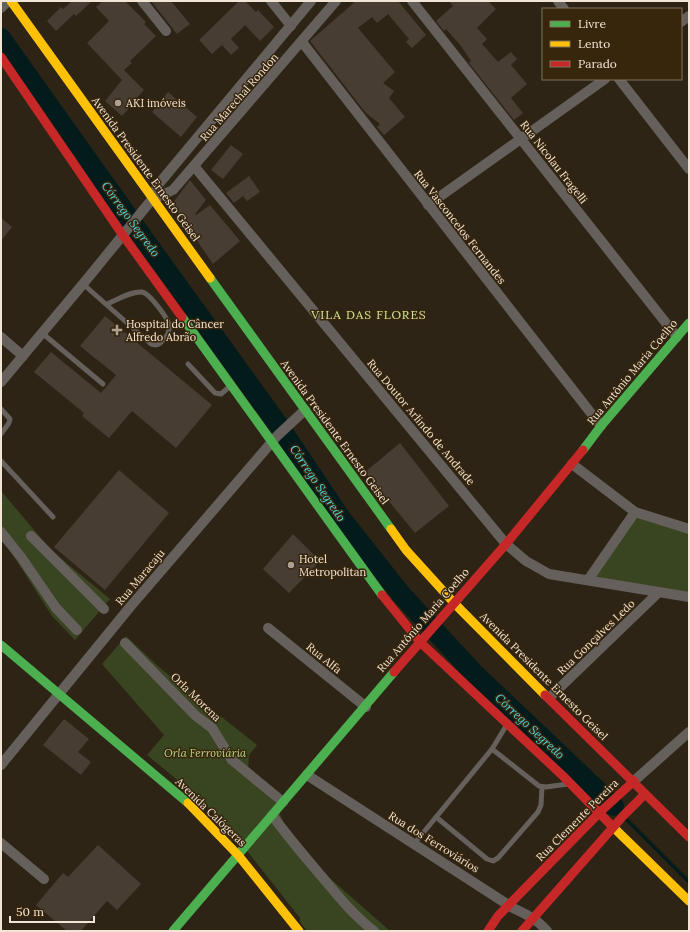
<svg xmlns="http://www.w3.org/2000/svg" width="690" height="932" viewBox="0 0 690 932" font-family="Lora,serif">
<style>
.green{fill:#384520}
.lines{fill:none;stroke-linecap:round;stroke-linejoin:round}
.stream{stroke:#041b1b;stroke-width:3.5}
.river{stroke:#041b1b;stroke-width:20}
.building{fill:#473d33}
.lane{stroke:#66605c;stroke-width:5}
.street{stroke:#66605c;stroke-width:10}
.fast{stroke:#4caf50;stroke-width:9}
.slow{stroke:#ffc107;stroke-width:9}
.jam{stroke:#c62828;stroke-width:9}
.poi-dot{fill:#aca193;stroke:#37250c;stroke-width:1.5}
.labels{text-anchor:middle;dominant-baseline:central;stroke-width:3;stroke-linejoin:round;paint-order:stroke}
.street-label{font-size:11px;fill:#f1e5d6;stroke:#37250c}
.poi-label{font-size:11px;fill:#f1e5d6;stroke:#37250c;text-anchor:start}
.park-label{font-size:11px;font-style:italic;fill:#b9dd87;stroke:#37250c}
.water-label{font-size:12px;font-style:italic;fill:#49d7e0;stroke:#37250c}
.neighbourhood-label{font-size:12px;letter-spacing:1px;fill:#cfe69b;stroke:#37250c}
</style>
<rect width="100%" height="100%" fill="#2d2416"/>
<g class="green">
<polygon points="1,491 52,551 110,599 75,640 52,616 11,552 1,540"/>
<polygon points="635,512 689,529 689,597 588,580"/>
<polygon points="126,636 160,668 257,745 249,755 248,769 269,787 287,831 324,873 390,931 307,931 300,922 300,918 225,823 192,792 147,755 164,735 102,664"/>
</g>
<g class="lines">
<polyline class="stream" points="626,819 689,882"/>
<polyline class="river" points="1,38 149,246 280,427 340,517 401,594 474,673 614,806"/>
</g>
<g class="building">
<polygon points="72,1 92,1 76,16 74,14 56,31 47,21 61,7 63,9"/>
<polygon points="103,1 125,1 146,22 144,24 156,36 130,61 132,63 124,70 144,90 130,105 131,106 122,116 105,101 122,80 87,43 109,21 96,7"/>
<polygon points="151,1 171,1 190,24 177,34"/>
<polygon points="239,1 245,1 256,12 258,10 274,27 260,41 245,25 231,39 239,48 231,55 222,45 212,54 199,40"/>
<polygon points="356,1 398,1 426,35 412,48 406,42 409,39 388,14 377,23 372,17 358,28 395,72 383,83 394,91 389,98 405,117 384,135 377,127 380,124 365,112 310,41"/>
<polygon points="449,1 488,1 496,9 477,28 487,39 482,44 498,62 511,52 517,59 511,65 527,84 511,98 523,113 514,120 469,63 471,61 461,46 446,29 444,31 436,21 453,6"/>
<polygon points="168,92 197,117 181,137 152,112"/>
<polygon points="231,145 243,154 223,179 211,170"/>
<polygon points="249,176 260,192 247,201 243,196 234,203 226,193"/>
<polygon points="190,180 206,200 195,214 196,215 210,205 240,241 213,264 172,204"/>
<polygon points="1,218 12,227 1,241"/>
<polygon points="105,316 212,405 176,448 132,411 109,438 82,416 84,413 34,372 51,352 101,393 116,375 80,346"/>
<polygon points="400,443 449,506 415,533 365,472"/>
<polygon points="119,470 169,513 105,590 54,547"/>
<polygon points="293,534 320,561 289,593 263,569"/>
<polygon points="64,719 89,739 78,752 91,762 81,775 43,745"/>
<polygon points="98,845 141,884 117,910 107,901 81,931 67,931 36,905 63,873 68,877"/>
</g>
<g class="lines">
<g class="lane">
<path d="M 83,284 L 151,344 C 156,346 159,345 162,341 C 167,337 170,332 169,325 C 168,318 149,293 142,292 C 131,291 117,300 107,304"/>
<polyline points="42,333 103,384"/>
<polyline points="188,364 215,393 221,394 229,387"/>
<polyline points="1,409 10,419 9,423 1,434"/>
<polyline points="1,461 53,517"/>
<polyline points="492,749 539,786 546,787 568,784"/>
<polyline points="436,817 487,859 493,861 498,858 538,812 541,805 542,787"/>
<polyline points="414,844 492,749 506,726"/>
</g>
<g class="street">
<polyline points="142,1 166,31"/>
<polyline points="271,1 291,26"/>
<polyline points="412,1 677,337"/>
<polyline points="558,1 564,9"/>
<polyline points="1,8 8,1"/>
<polyline points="681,22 689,16"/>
<polyline points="302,42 601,426"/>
<polyline points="619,79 689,169"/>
<polyline points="194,166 506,544 526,561 549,574 689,597"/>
<polyline points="153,199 157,186 311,1"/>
<polyline points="428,205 605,79"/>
<polyline points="1,337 23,356"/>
<polyline points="1,382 83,284 149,203 153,199 173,190 336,1"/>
<polyline points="572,464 635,512 689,529"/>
<polyline points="1,532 21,557 56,608 77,630"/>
<polyline points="31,536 104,609"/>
<polyline points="588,580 635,512"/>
<polyline points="268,628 366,707"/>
<polyline points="125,643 196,716 212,728 232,760 283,802"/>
<polyline points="549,698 659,592"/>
<polyline points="1,765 130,607 277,436 305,410"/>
<path d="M 307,775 L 513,908 C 526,914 538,920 547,931"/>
<polyline points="634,781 689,732"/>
<path d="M 272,815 C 288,837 305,857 323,878 C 339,897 354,916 374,931"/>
<polyline points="1,843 44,879"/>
</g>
<g class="fast">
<polyline points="210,278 391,529"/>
<polyline points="182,317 382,595"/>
<polyline points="583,450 601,426 689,323"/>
<polyline points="1,645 188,803"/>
<polyline points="173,931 394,672"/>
</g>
<g class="slow">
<polyline points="11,1 210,278"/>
<polyline points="391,529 406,550 454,603 545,695"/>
<polyline points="188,803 238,855 299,931"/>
<polyline points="612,826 689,901"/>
</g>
<g class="jam">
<polyline points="1,57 122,234 182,317"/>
<polyline points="382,595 420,642 563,776 612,826"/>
<polyline points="394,672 506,544 583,450"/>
<polyline points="545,695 689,837"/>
<polyline points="488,931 498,916 599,813 634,781"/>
<polyline points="522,931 623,816 645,794"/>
</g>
</g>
<g class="poi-dot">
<circle cx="118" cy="103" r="4"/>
<path d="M115 324h4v4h4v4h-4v4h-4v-4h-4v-4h4z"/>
<circle cx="291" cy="565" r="4"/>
</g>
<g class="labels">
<g class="street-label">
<text transform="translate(239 97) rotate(-49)">Rua Marechal Rondon</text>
<text transform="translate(554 162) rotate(52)">Rua Nicolau Fragelli</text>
<text transform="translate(146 169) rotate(54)">Avenida Presidente Ernesto Geisel</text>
<text transform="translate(460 227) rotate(52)">Rua Vasconcelos Fernandes</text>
<text transform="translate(632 372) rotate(-50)">Rua Antônio Maria Coelho</text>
<text transform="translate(421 422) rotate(50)">Rua Doutor Arlindo de Andrade</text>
<text transform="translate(335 432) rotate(54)">Avenida Presidente Ernesto Geisel</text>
<text transform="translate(140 577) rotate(-50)">Rua Maracaju</text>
<text transform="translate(423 620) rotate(-49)">Rua Antônio Maria Coelho</text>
<text transform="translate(596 637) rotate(-44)">Rua Gonçalves Ledo</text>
<text transform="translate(324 658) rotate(39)">Rua Alfa</text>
<text transform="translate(544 676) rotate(45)">Avenida Presidente Ernesto Geisel</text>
<text transform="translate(196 697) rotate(44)">Orla Morena</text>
<text transform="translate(211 812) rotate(44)">Avenida Calógeras</text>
<text transform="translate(577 820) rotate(-45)">Rua Clemente Pereira</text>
<text transform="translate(434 842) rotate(32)">Rua dos Ferroviários</text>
</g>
<g class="poi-label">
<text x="126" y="103">AKI imóveis</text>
<text x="126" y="324">Hospital do Câncer<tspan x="126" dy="13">Alfredo Abrão</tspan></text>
<text x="299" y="559">Hotel<tspan x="299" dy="13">Metropolitan</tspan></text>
</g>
<g class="park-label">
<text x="205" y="753">Orla Ferroviária</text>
</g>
<g class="water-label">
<text transform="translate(131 219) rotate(54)">Córrego Segredo</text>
<text transform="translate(318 483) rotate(56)">Córrego Segredo</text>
<text transform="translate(530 726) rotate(43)">Córrego Segredo</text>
</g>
<g class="neighbourhood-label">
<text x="369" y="314">VILA DAS FLORES</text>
</g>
</g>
<rect width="690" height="932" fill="none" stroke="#f1e5d6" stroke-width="4"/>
<rect x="542" y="8" width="140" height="72" fill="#37250c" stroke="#81725d"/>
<rect x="550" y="21" width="20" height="6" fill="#4caf50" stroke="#81725d"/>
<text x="578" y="28" font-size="12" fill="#f1e5d6">Livre</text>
<rect x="550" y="41" width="20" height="6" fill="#ffc107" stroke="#81725d"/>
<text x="578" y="48" font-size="12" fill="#f1e5d6">Lento</text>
<rect x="550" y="61" width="20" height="6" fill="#c62828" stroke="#81725d"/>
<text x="578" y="68" font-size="12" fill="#f1e5d6">Parado</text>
<path d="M10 916v6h84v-6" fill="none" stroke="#f1e5d6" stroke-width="2"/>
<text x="16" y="916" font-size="12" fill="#f1e5d6" stroke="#37250c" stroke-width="3" paint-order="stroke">50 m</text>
</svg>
